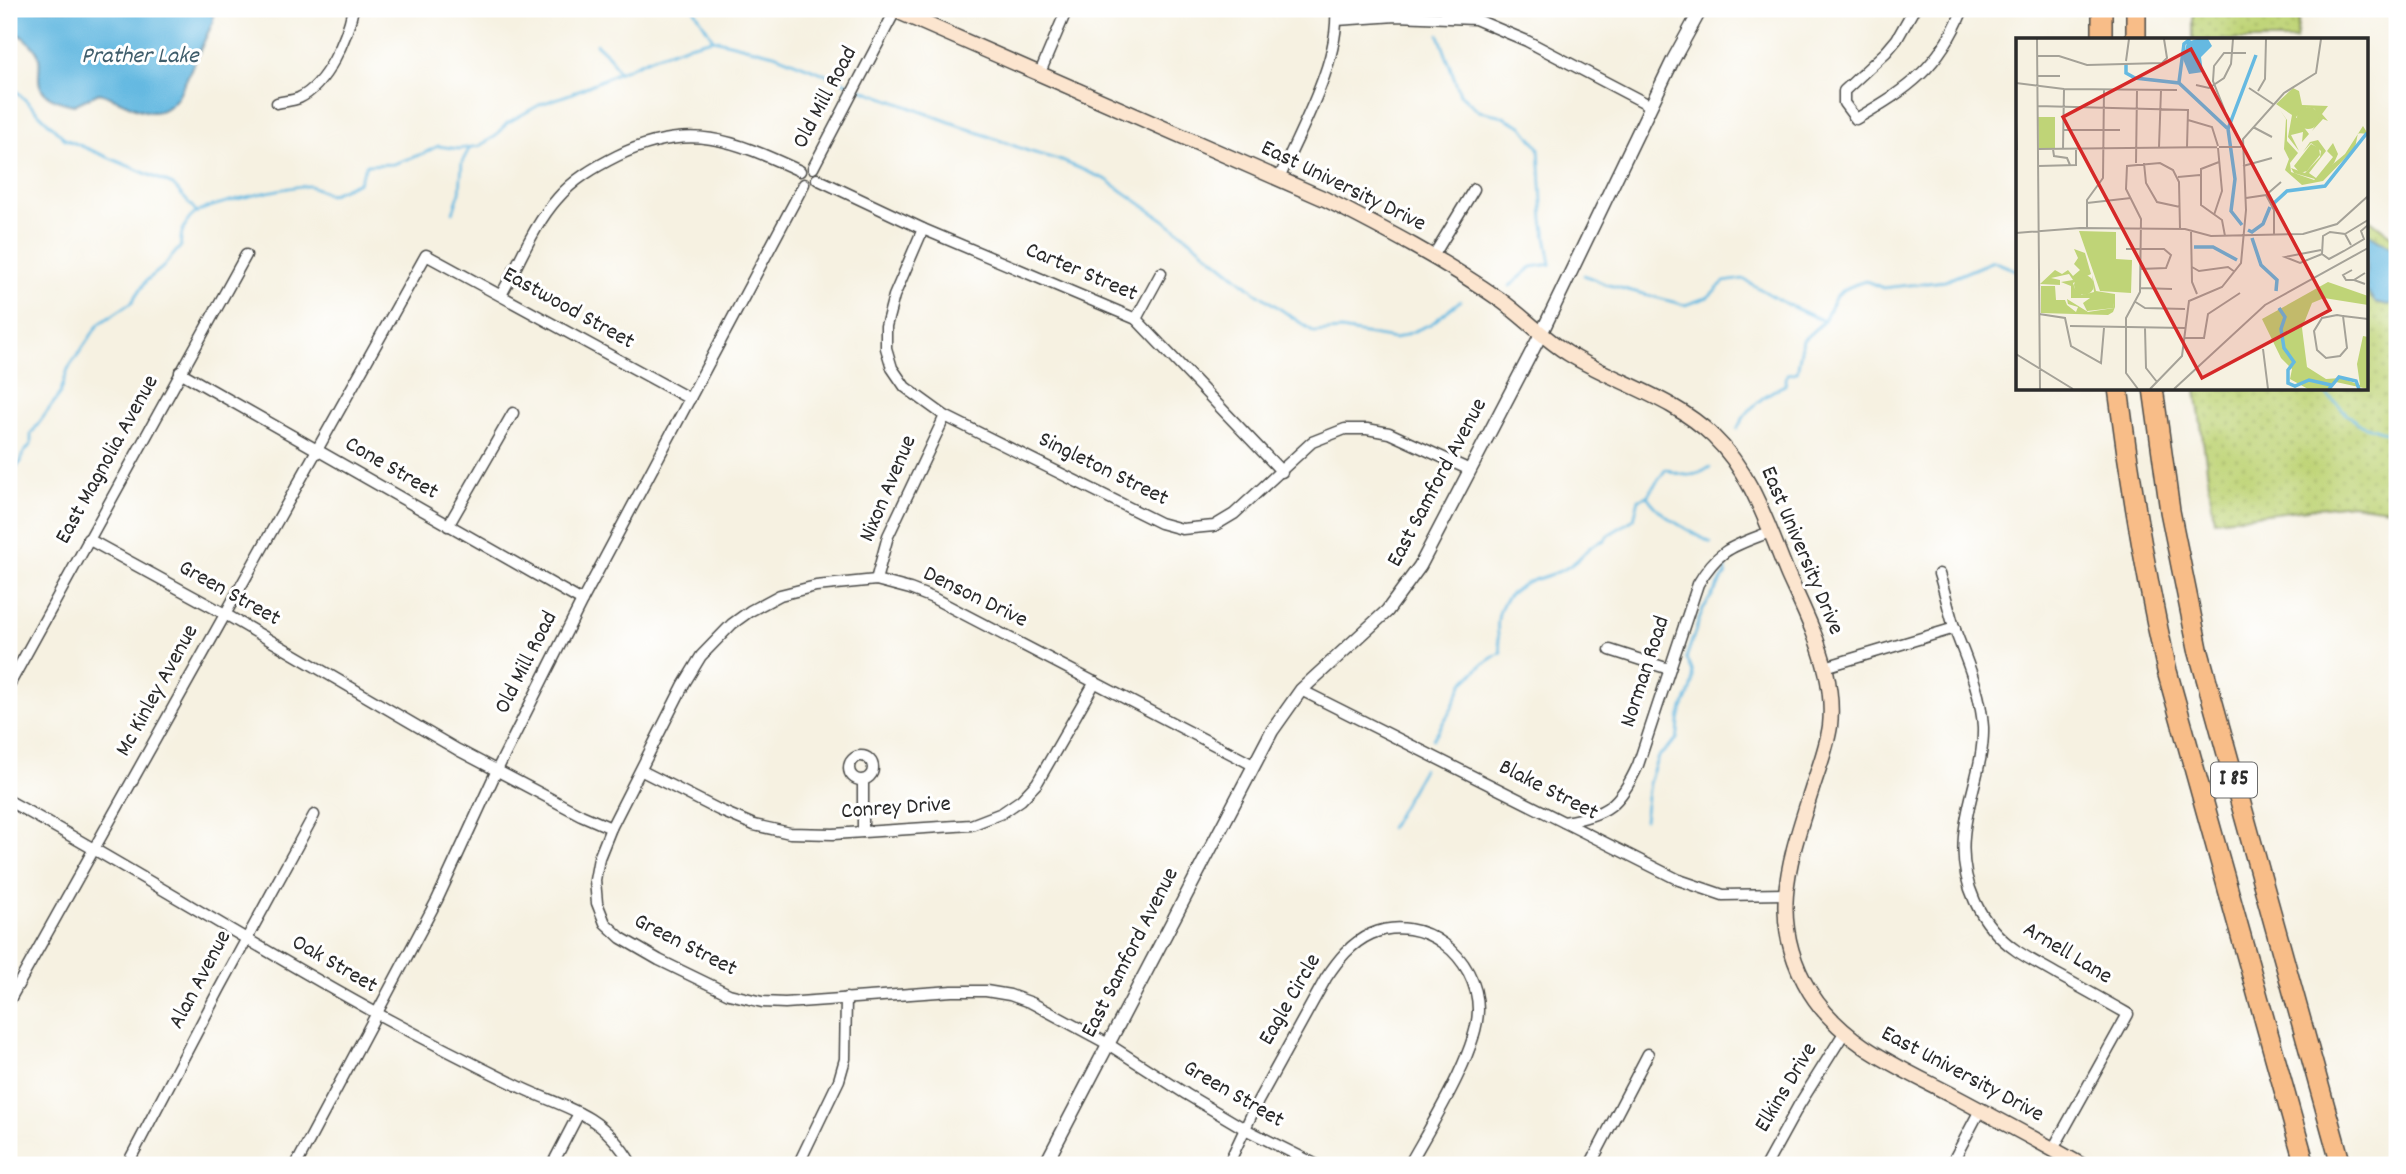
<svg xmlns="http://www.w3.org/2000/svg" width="2406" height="1174" viewBox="0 0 2406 1174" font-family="Dekko,sans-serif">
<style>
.grass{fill:url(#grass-dots);stroke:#758051;stroke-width:2}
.water{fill:#65b9e1;stroke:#487286;stroke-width:2}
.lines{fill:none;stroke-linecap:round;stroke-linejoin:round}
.stream{stroke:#65b9e1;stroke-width:2.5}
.minor-casing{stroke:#494946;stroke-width:13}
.tertiary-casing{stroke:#494946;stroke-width:15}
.secondary-casing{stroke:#494946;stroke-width:17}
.motorway-casing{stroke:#494946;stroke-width:22}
.minor{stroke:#fff;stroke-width:10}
.tertiary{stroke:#fff;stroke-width:12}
.secondary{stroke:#fce5cf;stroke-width:14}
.motorway{stroke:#f8bd88;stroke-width:19}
.labels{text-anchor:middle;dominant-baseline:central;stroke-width:6;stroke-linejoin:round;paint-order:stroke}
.shield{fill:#fff;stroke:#6b6b6b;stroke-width:2}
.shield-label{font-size:21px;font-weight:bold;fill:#2b2b2b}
.street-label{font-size:23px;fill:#2b2b2b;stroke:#fff}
.water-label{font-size:24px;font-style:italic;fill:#3f5d6b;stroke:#fff}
.inset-river{fill:none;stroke:#65b9e1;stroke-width:3.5}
.inset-road{fill:none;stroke:#a5a298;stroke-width:2}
.view{fill:#d62828;fill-opacity:0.15;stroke:#d62828;stroke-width:3.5}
.inset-edge{fill:none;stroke:#2b2b2b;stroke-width:3.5}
</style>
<defs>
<pattern id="grass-dots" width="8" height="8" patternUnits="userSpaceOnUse" patternTransform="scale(1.75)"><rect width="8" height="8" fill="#bfd477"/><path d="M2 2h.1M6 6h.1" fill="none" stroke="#a4b667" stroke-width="1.8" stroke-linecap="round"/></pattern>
</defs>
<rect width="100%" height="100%" fill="#fff"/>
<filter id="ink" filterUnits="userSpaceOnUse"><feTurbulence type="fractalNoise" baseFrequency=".0143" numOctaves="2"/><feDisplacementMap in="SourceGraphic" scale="14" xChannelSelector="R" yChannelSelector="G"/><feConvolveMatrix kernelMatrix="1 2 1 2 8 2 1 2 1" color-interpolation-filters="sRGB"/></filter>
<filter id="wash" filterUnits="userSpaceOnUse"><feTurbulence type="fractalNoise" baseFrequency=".00686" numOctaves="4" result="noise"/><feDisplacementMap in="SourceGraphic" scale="28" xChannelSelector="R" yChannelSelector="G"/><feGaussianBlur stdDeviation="1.57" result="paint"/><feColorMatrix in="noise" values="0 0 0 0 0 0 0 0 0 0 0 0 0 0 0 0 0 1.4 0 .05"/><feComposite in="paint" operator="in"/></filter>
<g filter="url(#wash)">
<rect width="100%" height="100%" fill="#f6f1e1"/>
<g class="grass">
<polygon points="2193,9 2300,9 2296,40 2193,40"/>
<polygon points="2366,217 2397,240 2397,510 2351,504 2214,520 2196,389 2366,388"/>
</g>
<g class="water">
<path d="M 9,9 L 213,9 L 213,22 L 179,95 C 156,130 129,101 99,93 L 74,105 C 58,102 38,96 39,77 C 39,68 41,62 38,54 C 32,42 20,35 9,28 Z"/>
<polygon points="2366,232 2397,251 2397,302 2388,305 2375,302 2366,290"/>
</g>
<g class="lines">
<g class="stream">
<polyline points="694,9 713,39 774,54 852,85"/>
<polyline points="1439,35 1460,94 1479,111 1499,115 1522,126 1539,148 1543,220 1551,264 1532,267 1510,286"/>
<polyline points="596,44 609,56 618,71"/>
<polyline points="9,84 65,139 173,185 196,211"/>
<polyline points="858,88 1028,151 1062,161 1107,180 1181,232 1254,291 1314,332 1341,330 1395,339 1431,324 1460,301"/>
<polyline points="453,212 460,192 462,162 469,149"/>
<path d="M 1584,275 L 1605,284 L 1685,305 L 1708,297 L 1724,282 L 1743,279 L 1788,305 L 1824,321 C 1835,294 1838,289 1866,281 L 1883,288 L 1945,281 L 1993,261 L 2018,271"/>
<polyline points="2320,388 2357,423 2397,436"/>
<path d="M 1737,429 C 1746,410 1765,393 1785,385 L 1787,374 L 1797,372 L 1803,340 L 1824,321"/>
<path d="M 9,474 L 21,462 L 23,454 L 31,444 L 31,434 L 60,394 L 68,369 L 99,324 L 132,302 L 146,281 L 162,268 L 181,246 C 179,234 186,220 196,213 C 209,204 293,185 309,186 C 315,187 323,192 329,195 L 359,182 L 366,165 L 393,164 L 422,154 L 438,146 L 459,149 L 479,146 L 496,136 L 507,123 L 541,104 L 570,94 L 651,58 L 685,46 L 713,39"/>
<path d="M 1647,496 C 1662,519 1688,529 1711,543"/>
<path d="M 1433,739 L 1451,710 L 1463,683 L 1483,664 L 1501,652 C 1495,626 1494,602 1521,586 C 1536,577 1556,576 1571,565 C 1586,555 1585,546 1605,540 L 1608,535 L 1634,519 L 1639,499 L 1647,496 L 1666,469 C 1683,477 1695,478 1710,467"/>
<path d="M 1644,820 L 1649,782 L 1658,757 L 1677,739 C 1679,732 1678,723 1680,716 C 1688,692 1702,683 1686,658 L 1703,609 L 1726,574 L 1724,563"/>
<polyline points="1390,828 1423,769"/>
</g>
</g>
</g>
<g filter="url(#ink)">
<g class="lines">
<g class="minor-casing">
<g id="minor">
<path d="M 1914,9 L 1897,39 L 1886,52 L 1844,91 L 1844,103 L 1856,119 C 1909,88 1939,68 1963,9"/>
<polyline points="1337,20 1396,16 1475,19 1527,41 1651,106"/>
<polyline points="1039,75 1067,9"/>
<path d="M 277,103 C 284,101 292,101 299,98 C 327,85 347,38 353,9"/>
<polyline points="813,168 895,11"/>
<polyline points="817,179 923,229 1136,319 1282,472"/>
<path d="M 1279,179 C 1300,130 1340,61 1336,9"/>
<polyline points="923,229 894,296 886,326 886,348 892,368 905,387 945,416 1160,523 1182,529 1214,526 1234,514 1312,442 1345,429 1367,429 1389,433 1470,470"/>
<polyline points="1432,258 1474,189"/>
<path d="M 501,295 C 519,264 533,226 557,199 C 574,179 595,167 617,156 C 689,121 733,140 800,171"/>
<polyline points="1136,319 1161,273"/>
<polyline points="180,372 582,601"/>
<polyline points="448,526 513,413"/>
<polyline points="88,539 225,614 458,750 581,815 611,828"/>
<path d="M 1939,574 C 1945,592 1949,612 1955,630 C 1967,662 1981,692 1983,727 C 1984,765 1967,799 1964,836 C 1960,882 1979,925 2017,951 C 2030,960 2045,967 2058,975 C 2082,988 2105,1001 2128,1014 L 2053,1149"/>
<polyline points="876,580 888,536 945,416"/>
<polyline points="1610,650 1669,669"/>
<polyline points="1825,667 1955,628"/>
<polyline points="9,685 246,255"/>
<polyline points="1301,690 1679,880 1723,895 1785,894"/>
<circle cx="861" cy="768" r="12"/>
<polyline points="1253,765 933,598 910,589 876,580 816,586 780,595 750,611 732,624 701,656 684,684 611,828 599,858 595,880 597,903 605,923 621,938 659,960 729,994 762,1002 785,1003 952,991 986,991 1010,995 1032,1003 1108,1044 1186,1094 1245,1129 1317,1165"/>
<polyline points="642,771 719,810 754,825 790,833 833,834 971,825 1002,813 1021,800 1037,783 1095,682"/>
<polyline points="863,780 863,832"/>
<path d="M 9,801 C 133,869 252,945 376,1013 C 424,1039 473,1064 522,1088 C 545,1099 569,1106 590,1119 C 609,1131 621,1146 632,1165"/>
<path d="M 1564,822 C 1607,815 1620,805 1638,765 L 1698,584 C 1719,548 1734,546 1770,532"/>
<polyline points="9,1001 426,255 690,399"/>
<polyline points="127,1165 220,988 314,815"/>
<polyline points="296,1165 437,900 497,770 582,601 804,184"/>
<polyline points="552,1165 579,1113"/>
<polyline points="798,1165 839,1080 845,1059 846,998"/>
<path d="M 1228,1165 L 1258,1101 L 1326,978 C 1338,960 1351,943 1371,934 C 1423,912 1478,957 1478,1010 C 1478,1051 1430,1127 1409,1165"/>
<polyline points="1590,1165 1648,1054"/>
<polyline points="1766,1165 1799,1105 1844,1033"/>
<polyline points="1951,1165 1980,1110"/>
</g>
</g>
<g class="tertiary-casing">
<polyline id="tertiary" points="1045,1165 1272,731 1301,690 1387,611 1420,566 1541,334 1673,60 1701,9"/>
</g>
<g class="secondary-casing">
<path id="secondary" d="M 892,9 L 1325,199 C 1384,229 1445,261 1499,299 C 1523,316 1544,339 1569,354 C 1616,383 1673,397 1713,436 C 1752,473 1768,527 1788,575 C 1802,606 1818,638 1826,671 C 1830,689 1832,708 1830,726 C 1827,747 1819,767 1813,786 C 1790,859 1766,920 1810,992 C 1843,1045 1901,1068 1954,1096 C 1997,1119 2039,1141 2081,1165"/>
</g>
<g class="motorway-casing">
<g id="motorway">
<polyline points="2102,40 2102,9"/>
<polyline points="2136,40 2136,9"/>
<path d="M 2118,388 C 2130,483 2146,577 2167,671 L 2305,1165"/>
<polyline points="2153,388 2170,511 2198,649 2341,1165"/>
</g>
</g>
<use href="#minor" class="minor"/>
<use href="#tertiary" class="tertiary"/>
<use href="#secondary" class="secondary"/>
<use href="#motorway" class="motorway"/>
</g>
</g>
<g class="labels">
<rect class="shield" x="2211" y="762.5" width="46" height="35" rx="5"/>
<g class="shield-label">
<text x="2234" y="780">I 85</text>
</g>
<g class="street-label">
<text transform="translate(826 98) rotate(-62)">Old Mill Road</text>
<text transform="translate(1343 187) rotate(26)">East University Drive</text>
<text transform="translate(1081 273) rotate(23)">Carter Street</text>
<text transform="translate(568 309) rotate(29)">Eastwood Street</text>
<text transform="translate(108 460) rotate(-61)">East Magnolia Avenue</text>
<text transform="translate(391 469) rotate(30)">Cone Street</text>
<text transform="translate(1103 470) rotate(26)">Singleton Street</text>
<text transform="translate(1438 483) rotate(-62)">East Samford Avenue</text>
<text transform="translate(889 489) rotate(-67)">Nixon Avenue</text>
<text transform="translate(1801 551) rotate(67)">East University Drive</text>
<text transform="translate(229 594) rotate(29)">Green Street</text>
<text transform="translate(975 598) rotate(26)">Denson Drive</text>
<text transform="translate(527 663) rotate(-63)">Old Mill Road</text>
<text transform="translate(1646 672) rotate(-72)">Norman Road</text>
<text transform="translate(158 691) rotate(-61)">Mc Kinley Avenue</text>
<text transform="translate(1548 791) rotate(27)">Blake Street</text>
<text transform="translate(896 809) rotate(-4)">Conrey Drive</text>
<text transform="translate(685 946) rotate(27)">Green Street</text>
<text transform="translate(1131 953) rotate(-63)">East Samford Avenue</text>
<text transform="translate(2067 954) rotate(31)">Arnell Lane</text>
<text transform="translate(334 965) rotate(30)">Oak Street</text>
<text transform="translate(201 980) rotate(-62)">Alan Avenue</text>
<text transform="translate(1291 1000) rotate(-60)">Eagle Circle</text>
<text transform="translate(1962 1075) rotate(28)">East University Drive</text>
<text transform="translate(1787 1088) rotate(-59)">Elkins Drive</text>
<text transform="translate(1233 1095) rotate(30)">Green Street</text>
</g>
<g class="water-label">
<text x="140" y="57">Prather Lake</text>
</g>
</g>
<g transform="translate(2016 38)">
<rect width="352" height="352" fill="#f6f1e1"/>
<path d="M 277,50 L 283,53 L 286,67 L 312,68 L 306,76 L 312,83 L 307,81 L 296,93 L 301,85 L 299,71 L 291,69 L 280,79 L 293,96 L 286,104 L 287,94 L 275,97 L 283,113 L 272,99 L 276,77 L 260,66 ZM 264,72 L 271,82 L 271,103 L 282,115 L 274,125 L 275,134 L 298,142 L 329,116 L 347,88 L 352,96 L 342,95 L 339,110 L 307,143 L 286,147 L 269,132 L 273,121 L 268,111 L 270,81 ZM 302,102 L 310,113 L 293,135 L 300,140 L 317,119 L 311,113 L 317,105 L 322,116 L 318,125 L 302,140 L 299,141 L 278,135 L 275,130 L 289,135 L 304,119 L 305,113 L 295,105 L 287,114 L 294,104 ZM 58,211 L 69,215 L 75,236 L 57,245 L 59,251 L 66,257 L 78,254 L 76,237 L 80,253 L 99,256 L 99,269 L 97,274 L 92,277 L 25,275 L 25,248 L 39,248 L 40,262 L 49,262 L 51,267 L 60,274 L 62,269 L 52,266 L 51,261 L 72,274 L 98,270 L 96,260 L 55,260 L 55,248 L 45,244 L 57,242 L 53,236 L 35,240 L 44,242 L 44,247 L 24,246 L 39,232 L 46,236 L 52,232 L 57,238 L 64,232 L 58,226 L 62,220 ZM 312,244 L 352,258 L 352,267 L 308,260 L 296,265 L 286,290 L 291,329 L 310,341 L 325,340 L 344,347 L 341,326 L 347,298 L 352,299 L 352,351 L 320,344 L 314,351 L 292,351 L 274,341 L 276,331 L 265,320 L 246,281 Z" fill="#bfd477"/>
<path d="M 22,79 L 39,79 L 39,110 L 23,111 ZM 63,193 L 100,194 L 100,221 L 116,222 L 115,255 L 84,253 Z" fill="#bfd477"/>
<path d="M281 80a11 11 0 1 1 22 0a11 11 0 1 1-22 0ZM 295,106 L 303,110 L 304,117 L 291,133 L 284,135 L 278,128 ZM58 247a10 10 0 1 1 20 0a10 10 0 1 1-20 0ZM 74,260 L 97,260 L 98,270 L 71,273 L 67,265 Z" fill="#bfd477"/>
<path d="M 181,1 L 192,1 L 196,8 L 185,19 L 187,34 L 173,36 L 167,21 L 171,4 Z" fill="#65b9e1"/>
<path class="inset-river" d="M 110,26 L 110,35 L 119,40 L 163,45 L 211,90M 163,44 L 168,6 L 174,1M 257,166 L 271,153 L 309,148 L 351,95M 226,187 L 215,173 L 219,141 L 212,91 L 240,17M 232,192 L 236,194 L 247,186 L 254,169M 236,200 L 245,227 L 261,242 L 260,253M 178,209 L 197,209 L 221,222M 263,270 L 269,279 L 265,291 L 268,310 L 278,324 L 272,332 L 272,345 L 279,348 L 293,342 L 315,347M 313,351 L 323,339 L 340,343 L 343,351"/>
<path class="inset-road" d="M 21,1 L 24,351M 21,18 L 43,18 L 71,27 L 146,25 L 151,20 L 148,1M 110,23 L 113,1M 21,38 L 44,38M 0,45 L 48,51 L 161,52M 180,47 L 193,50 L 208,40 L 215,26 L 217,1M 233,50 L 257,66M 242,53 L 249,41 L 250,1M 21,68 L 172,72 L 171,109M 209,73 L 197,43 L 198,28 L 208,15 L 230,15M 172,82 L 196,89 L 202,108M 0,84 L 1,112M 237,89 L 256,99M 47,92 L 104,92M 143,109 L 145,52M 203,109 L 225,109M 22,111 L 201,109M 37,111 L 38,118 L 51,120 L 54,127M 47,111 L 48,51M 203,124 L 185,131 L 185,167 L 206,182 L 209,198M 120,125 L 121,52M 128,125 L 130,145 L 141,164 L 164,169M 22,128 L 60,127 L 60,110M 227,128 L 256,120M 162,139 L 184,137M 250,157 L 258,172 L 258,196M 230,160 L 250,157 L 265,144M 71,165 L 115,160M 198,177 L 206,153 L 202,110M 71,191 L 71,162 L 87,140 L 88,51M 175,192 L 176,244 L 181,256M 0,195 L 64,190 L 169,191 L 195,198 L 287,196 L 321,186 L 352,158M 329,196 L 352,182M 335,207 L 329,196 L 314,194 L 307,198 L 306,216 L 313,221 L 328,213 L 348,201 L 345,193 L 352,187M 110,211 L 148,211 L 155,217 L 150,230 L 124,231M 305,212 L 269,219 L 284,225 L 306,216M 176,229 L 183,233 L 212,229 L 219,234M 336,232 L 327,237 L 330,242 L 338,242M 349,246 L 338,242 L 349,235M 124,250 L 156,251M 118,263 L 129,270 L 169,271M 23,276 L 49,280 L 55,308 L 85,325 L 88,290M 321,277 L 327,278 L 331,310 L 324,318 L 310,320 L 301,312 L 298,293 L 306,280 ZM 327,278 L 352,281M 54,288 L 169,290M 129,290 L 130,330 L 141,344M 169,300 L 188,300 L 192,276 L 224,255M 247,311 L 252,351M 0,316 L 57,351M 122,351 L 110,335 L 110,280 L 124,254 L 125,181 L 110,151 L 111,128 L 144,125 L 157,132 L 163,144 L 164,191M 134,351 L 166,318 L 173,263 L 206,249 L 225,225 L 230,172 L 227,101 L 268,55 L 300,35 L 305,1M 158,351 L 249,267 L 352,210"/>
<path class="view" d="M 175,11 L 314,272 L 186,340 L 47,79 Z"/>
<rect width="352" height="352" class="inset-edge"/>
</g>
<rect width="2406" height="1174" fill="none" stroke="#fff" stroke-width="35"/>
</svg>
